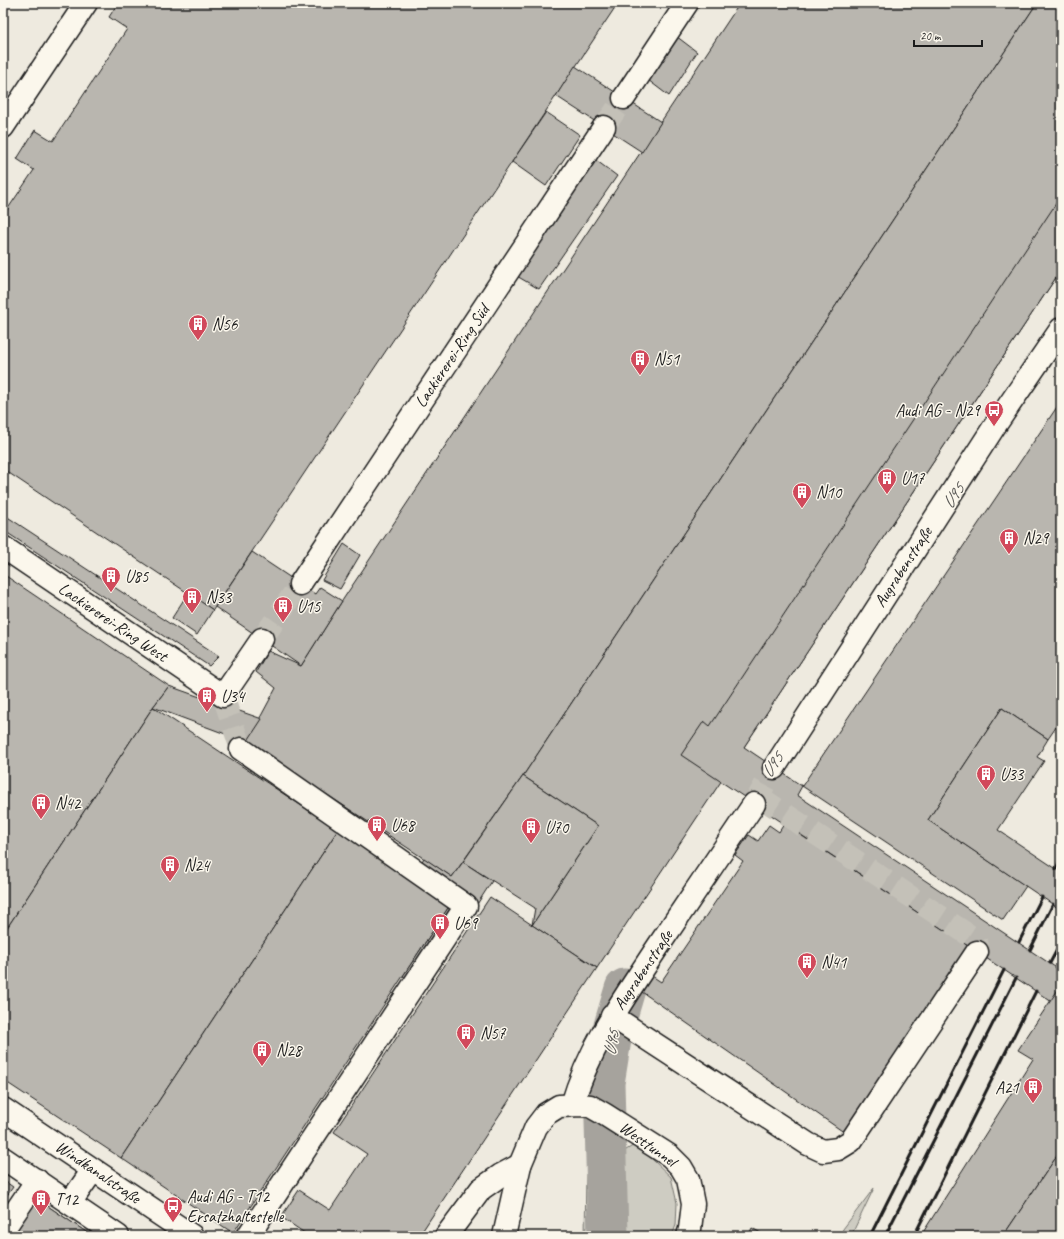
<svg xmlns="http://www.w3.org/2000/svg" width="1064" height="1239" viewBox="0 0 1064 1239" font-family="Caveat,sans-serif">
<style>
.green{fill:#ceccc2;stroke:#75746f}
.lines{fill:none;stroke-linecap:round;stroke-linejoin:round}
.stream{stroke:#6f6d69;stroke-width:7}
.river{stroke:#a6a39d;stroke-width:41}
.building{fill:#b9b6af;stroke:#1c1c1c}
.minor-tunnel{stroke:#c4c1b8;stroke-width:22;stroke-dasharray:22 11;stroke-linecap:butt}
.minor-casing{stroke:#1c1c1c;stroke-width:25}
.minor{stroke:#fbf7ec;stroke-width:22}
.rail{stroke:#1c1c1c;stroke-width:3}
.labels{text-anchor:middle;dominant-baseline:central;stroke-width:3;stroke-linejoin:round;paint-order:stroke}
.poi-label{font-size:17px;fill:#1c1c1c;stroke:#fbf7ec;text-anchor:start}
.street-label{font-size:17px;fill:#1c1c1c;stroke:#fbf7ec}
.water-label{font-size:18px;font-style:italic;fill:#5a5956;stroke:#fbf7ec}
</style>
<rect width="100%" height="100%" fill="#eeeadf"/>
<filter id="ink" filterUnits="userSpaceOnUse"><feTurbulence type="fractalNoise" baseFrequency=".025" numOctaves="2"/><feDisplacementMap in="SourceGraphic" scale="8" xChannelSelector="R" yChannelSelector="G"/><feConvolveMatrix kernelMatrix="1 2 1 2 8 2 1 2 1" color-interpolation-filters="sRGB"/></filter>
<g filter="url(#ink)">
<g class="green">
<polygon points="636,1144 671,1177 677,1203 676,1225 672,1236 585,1236 586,1174"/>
<polygon points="874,1188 851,1236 840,1236 843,1229"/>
</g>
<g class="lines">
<polyline class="stream" points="606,1148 610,1236"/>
<polyline class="river" points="608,1236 604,1083 612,1033 625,989"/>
</g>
<g class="building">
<polygon points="118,3 618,3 213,610 3,469 3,212 5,213 34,170 17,159 35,130 53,141 127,29 109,17"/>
<polygon points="740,3 1037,3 523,776 452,877 247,742 276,688 256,672 268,651 301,666 342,601"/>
<polygon points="1037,3 1061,3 1061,270 597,968 532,925 598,826 523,776"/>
<polygon points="676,36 697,52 669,96 648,80"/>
<polygon points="575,66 661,122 642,152 556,96"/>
<polygon points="546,112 580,135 546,186 512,162"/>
<polygon points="593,158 617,176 539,289 515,275"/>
<polygon points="1061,196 1061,270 744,747 802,786 797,795 1061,971 1061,1008 681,755 704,721 710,726"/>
<polygon points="1061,401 1061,720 1048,739 1002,708 928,820 1026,886 1003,920 802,786"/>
<polygon points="3,514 219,656 209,666 3,530"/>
<polygon points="344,544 360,555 340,589 322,580"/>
<polygon points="252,552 315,594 320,587 342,601 301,666 215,607"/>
<polygon points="3,574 169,686 153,707 3,934"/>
<polygon points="188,593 213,610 197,635 172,618"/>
<polygon points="169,686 262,719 247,742 153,707"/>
<polygon points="153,707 338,830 121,1158 3,1080 3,934"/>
<polygon points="1002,708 1048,739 1037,757 1044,761 998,830 1061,872 1061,910 928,820"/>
<polygon points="523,776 598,826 532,925 535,908 463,862"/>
<polygon points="784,824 971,948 845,1133 642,992 652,976 661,982 743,861 735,855 749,835 758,841 769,825 779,832"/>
<polygon points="338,830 450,905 233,1233 121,1158"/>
<polygon points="424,858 452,877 463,862 492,881 422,990 403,976 450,905 411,879"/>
<polygon points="490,897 597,968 419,1236 309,1236 281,1217 299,1190 330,1210 367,1154 334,1132"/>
<polygon points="1061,985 1061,1150 1003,1236 925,1236 922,1234 1033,1059 1018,1050"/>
<polygon points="1061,1150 1061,1236 1003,1236"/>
<polygon points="3,1180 13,1187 3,1201"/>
<polygon points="33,1196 92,1236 5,1236"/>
<polygon points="33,1196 92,1236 5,1236"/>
<polygon points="752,1228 766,1236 748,1236"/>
</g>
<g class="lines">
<g class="minor-tunnel">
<polyline points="604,127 624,98"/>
<polyline points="262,639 300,584"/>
<polyline points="223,696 241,749"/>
<polyline points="758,796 975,939 978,946 977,952"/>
<polyline points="754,804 774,768"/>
</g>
<g class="minor-casing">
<g id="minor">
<polyline points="624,98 687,3"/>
<polyline points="3,127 86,3"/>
<polyline points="3,547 223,696 262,639"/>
<polyline points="300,584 604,127"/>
<polyline points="241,749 466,906 248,1236"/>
<polyline points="774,768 994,427 1061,329"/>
<polyline points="612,1016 808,1144 823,1151 838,1149 851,1141 977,952"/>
<path d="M 572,1105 C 589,1047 624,998 657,948 C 689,900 722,852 754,804"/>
<polyline points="3,1109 192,1236"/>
<polyline points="3,1158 118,1236"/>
<polyline points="70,1203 93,1170"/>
<polyline points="3,1230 37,1180"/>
<polyline points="446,1236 481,1189 501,1175 520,1165"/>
<polyline points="504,1236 520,1165 536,1127 546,1114 559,1106 581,1105 590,1106 604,1114 670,1156 681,1167 688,1179 693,1204 690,1229 688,1236"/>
</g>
</g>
<use href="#minor" class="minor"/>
<g class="rail">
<polyline points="1056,869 1061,858"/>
<polyline points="1019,942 1042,897"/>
<polyline points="1030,950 1053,904"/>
<polyline points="1050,963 1061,942"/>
<polyline points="870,1236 1004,970"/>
<polyline points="885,1236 1016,978"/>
<polyline points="914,1236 1036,991"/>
</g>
</g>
</g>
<defs>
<g id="building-pin" transform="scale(1)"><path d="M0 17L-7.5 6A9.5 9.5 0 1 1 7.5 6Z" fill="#d1495b" stroke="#fbf7ec"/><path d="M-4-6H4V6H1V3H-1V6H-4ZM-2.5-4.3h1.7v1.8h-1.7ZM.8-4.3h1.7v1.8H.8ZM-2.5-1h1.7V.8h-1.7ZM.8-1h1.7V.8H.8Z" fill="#fff"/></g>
<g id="bus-pin" transform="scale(1)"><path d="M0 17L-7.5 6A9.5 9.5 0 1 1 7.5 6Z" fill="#d1495b" stroke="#fbf7ec"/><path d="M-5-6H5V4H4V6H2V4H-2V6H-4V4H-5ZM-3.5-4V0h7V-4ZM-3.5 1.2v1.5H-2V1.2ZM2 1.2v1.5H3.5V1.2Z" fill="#fff"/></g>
</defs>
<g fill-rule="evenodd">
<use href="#building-pin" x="198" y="324"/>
<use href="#building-pin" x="640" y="359"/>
<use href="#bus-pin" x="994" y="410"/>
<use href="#building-pin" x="887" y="478"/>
<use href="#building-pin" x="802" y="492"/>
<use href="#building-pin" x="1009" y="538"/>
<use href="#building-pin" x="111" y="576"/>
<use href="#building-pin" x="192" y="597"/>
<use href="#building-pin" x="283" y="606"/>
<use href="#building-pin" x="207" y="696"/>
<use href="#building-pin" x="986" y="774"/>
<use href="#building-pin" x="41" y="803"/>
<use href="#building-pin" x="377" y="825"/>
<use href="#building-pin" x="531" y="827"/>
<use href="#building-pin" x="170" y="865"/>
<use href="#building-pin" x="440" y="923"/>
<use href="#building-pin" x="807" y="962"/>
<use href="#building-pin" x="466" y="1033"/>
<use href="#building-pin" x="262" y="1050"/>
<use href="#building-pin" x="1033" y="1087"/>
<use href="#building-pin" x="41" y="1199"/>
<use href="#bus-pin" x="173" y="1206"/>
</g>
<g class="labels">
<g class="poi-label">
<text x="212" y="324">N56</text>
<text x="654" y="359">N51</text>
<text x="980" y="410" text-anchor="end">Audi AG - N29</text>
<text x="901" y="478">U17</text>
<text x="816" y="492">N10</text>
<text x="1023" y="538">N29</text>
<text x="125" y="576">U85</text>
<text x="206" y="597">N33</text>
<text x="297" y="606">U15</text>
<text x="221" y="696">U34</text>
<text x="1000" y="774">U33</text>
<text x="55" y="803">N42</text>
<text x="391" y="825">U68</text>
<text x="545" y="827">U70</text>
<text x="184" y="865">N24</text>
<text x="454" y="923">U69</text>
<text x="821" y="962">N41</text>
<text x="480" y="1033">N57</text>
<text x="276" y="1050">N28</text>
<text x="1019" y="1087" text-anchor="end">A21</text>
<text x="187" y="1196">Audi AG - T12<tspan x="187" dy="20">Ersatzhaltestelle</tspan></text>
<text x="55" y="1199">T12</text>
</g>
<g class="street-label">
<text transform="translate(452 356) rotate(-56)">Lackiererei-Ring Süd</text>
<text transform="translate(903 567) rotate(-57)">Augrabenstraße</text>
<text transform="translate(113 622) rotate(34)">Lackiererei-Ring West</text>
<text transform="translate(643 970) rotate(-56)">Augrabenstraße</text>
<text transform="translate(648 1144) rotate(35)">Westtunnel</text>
<text transform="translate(98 1172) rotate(34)">Windkanalstraße</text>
</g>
<g class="water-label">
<text transform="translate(953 496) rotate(-56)">U95</text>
<text transform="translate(772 765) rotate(-56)">U95</text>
<text transform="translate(611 1043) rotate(-80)">U95</text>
</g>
</g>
<rect width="1064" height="1239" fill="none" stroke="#fbf7ec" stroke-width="16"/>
<rect x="8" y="8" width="1048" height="1223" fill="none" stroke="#1c1c1c" stroke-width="1.5" filter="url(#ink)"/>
<path d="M914 40v6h68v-6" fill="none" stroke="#1c1c1c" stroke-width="2"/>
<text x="920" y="40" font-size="12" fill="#1c1c1c" stroke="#fbf7ec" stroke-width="3" paint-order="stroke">20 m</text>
</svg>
